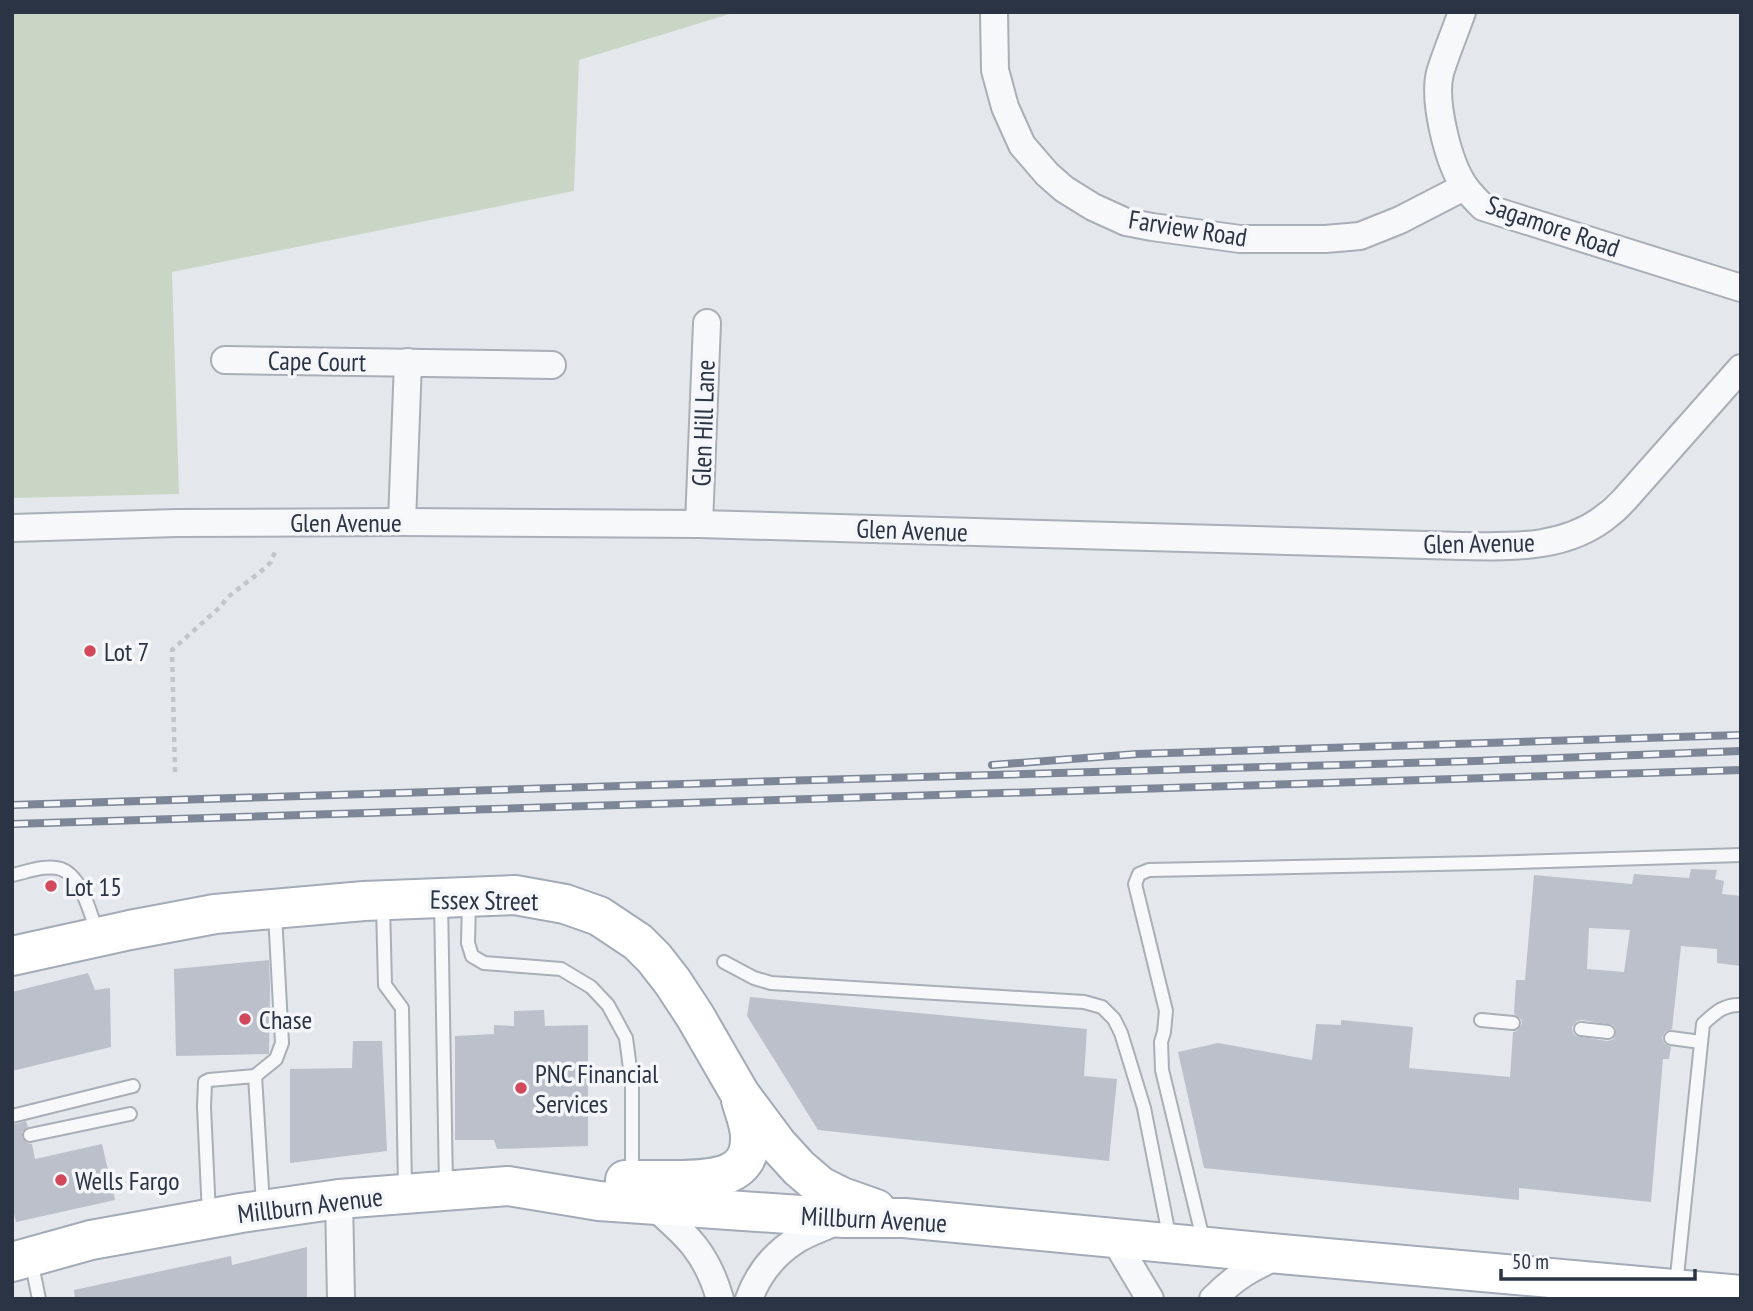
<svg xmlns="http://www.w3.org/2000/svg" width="1753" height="1311" viewBox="0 0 1753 1311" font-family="'PT Sans Narrow',sans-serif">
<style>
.green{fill:#c9d6c5}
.building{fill:#bbc0ca;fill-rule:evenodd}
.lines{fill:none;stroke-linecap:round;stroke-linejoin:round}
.service-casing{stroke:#a9aeb7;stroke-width:16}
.minor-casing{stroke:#a9aeb7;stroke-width:30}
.primary-casing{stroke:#a3abb8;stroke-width:42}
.path{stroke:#c2c5cb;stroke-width:4.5;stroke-dasharray:5 5;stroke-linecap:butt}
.service{stroke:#f7f8fa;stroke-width:12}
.minor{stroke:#f7f8fa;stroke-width:26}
.primary{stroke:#fff;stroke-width:38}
.rail-casing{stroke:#7d8696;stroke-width:8}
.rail{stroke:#f4f6f9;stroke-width:5;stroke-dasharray:16;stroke-linecap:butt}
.poi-dot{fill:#d1495b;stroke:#f4f6f9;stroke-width:2.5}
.labels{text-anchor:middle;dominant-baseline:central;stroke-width:7;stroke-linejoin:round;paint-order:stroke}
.street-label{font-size:26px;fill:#2b3445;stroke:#f4f6f9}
.poi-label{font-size:26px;fill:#2b3445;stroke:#f4f6f9;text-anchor:start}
</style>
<rect width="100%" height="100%" fill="#e4e7ec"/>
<polygon class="green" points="12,12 736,12 579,60 574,191 172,272 179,494 12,498"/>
<g class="building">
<path d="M 1691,869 L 1717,870 L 1715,879 L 1724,881 L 1722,894 L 1741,896 L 1741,966 L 1717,963 L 1717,949 L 1681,946 L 1672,1029 L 1665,1032 L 1662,1038 L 1665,1044 L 1671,1047 L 1669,1059 L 1663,1059 L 1651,1202 L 1519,1188 L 1519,1200 L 1204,1168 L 1178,1052 L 1218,1043 L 1312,1060 L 1316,1024 L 1341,1025 L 1341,1020 L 1413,1027 L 1409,1068 L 1510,1077 L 1513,1032 L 1517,1031 L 1522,1024 L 1521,1019 L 1514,1014 L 1516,980 L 1525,980 L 1534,875 L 1632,884 L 1634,874 L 1689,878 ZM 1589,928 L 1630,930 L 1624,972 L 1587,969 ZM 1582,1020 L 1613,1025 L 1616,1029 L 1615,1037 L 1612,1040 L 1607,1041 L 1576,1036 L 1573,1033 L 1572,1027 L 1577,1021 Z"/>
<polygon points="269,960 270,987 269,1054 176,1056 174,969"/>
<polygon points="88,973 95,990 110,988 111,1047 12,1071 12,992"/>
<polygon points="750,997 1087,1029 1084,1076 1117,1079 1109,1161 818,1130 747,1016"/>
<polygon points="544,1010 545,1026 588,1025 588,1146 497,1149 494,1140 455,1140 455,1036 494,1034 494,1025 514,1026 514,1011"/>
<polygon points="353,1041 382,1041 387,1151 290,1163 290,1069 352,1068"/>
<polygon points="26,1121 28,1127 22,1132 22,1137 27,1143 32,1144 35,1159 102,1144 115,1200 16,1222 12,1206 12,1125"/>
<polygon points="307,1247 307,1299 75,1299 74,1290 231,1256 232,1265"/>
</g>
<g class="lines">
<g class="service-casing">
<g id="service">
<path d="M 12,875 C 27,872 46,864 61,869 C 82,876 90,914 98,934"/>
<polyline points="441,900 446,1186"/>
<polyline points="469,901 468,943 472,956 484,963 561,969 591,987 608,1005 626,1038 632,1084 632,1178"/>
<polyline points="383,905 385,985 402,1008 405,1190"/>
<polyline points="724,962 754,978 771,983 1084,1002 1102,1007 1114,1019 1121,1033 1144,1108 1170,1240"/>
<polyline points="1481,1020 1513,1023"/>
<polyline points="1581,1029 1608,1032"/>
<polyline points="1671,1038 1701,1042"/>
<polyline points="255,1076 263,1205"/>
<polyline points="12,1116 133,1086"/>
<polyline points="30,1135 130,1114"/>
<polyline points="209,1215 204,1107 205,1082 209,1080 255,1076 276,1059 282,1043 275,914"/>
<polyline points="1204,1243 1162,1070 1161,1042 1164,1032 1166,1011 1135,884 1139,874 1149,870 1483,863 1741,855"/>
<polyline points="31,1260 39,1299"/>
<path d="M 1676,1286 L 1703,1024 C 1715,1013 1724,1004 1741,1005"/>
</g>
</g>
<g class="minor-casing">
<g id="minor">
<polyline points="994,12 995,70 1005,107 1022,145 1047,174 1064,189 1093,207 1126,222 1152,227 1240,239 1325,239 1360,236 1400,220 1464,187"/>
<path d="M 1462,12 C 1455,32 1446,53 1440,73 C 1433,101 1448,163 1465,187 C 1470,194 1477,201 1483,207 L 1741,288"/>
<polyline points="225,360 552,365"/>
<polyline points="402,522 408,362"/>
<polyline points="699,524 707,323"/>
<path d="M 12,528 L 177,523 L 402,522 L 699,524 L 1461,546 C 1512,547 1568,549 1609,514 C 1615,510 1620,504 1625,499 L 1741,368"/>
<polyline points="339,1199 341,1299"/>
<path d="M 652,1205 C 687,1235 707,1253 720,1299"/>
<polyline points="1113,1237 1150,1299"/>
<path d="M 749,1299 C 758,1274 775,1253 798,1239 C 811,1231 826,1227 839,1220"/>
<path d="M 1213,1299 C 1235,1277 1250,1268 1278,1256"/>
</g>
</g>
<g class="primary-casing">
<g id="primary">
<polyline points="12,956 130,930 215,914 364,901 515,895 565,904 599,916 638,942 654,958 672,981 695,1016 740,1094 778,1145 799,1168 820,1186 842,1197 876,1209"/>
<path d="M 625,1180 C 644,1180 662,1180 680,1180 C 711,1179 751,1179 750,1137 C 750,1125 744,1111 741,1100"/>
<polyline points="12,1262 91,1240 241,1213 339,1199 508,1186 599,1201 844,1218 904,1218 1281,1254 1741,1295"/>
</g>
</g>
<polyline class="path" points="175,772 172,650 220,607 228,597 265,568 271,562 276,549"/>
<use href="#service" class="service"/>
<use href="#minor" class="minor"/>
<use href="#primary" class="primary"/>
<g class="rail-casing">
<g id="rail">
<polyline points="992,765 1137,754 1741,735"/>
<polyline points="12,805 780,781 1475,761 1741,751"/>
<polyline points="12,824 1741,770"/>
</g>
</g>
<use href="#rail" class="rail"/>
</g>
<g class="poi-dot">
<circle cx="90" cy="651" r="7"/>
<circle cx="51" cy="886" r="7"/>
<circle cx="245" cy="1019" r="7"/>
<circle cx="521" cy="1088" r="7"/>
<circle cx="61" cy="1180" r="7"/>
</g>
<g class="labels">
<g class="street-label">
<text transform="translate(1553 226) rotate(19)">Sagamore Road</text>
<text transform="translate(1188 228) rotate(9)">Farview Road</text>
<text transform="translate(317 361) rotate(1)">Cape Court</text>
<text transform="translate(703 423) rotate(-88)">Glen Hill Lane</text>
<text x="346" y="522">Glen Avenue</text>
<text transform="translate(912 530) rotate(2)">Glen Avenue</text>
<text transform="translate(1479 543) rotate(-1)">Glen Avenue</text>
<text transform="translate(484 900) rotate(1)">Essex Street</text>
<text transform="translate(310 1205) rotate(-7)">Millburn Avenue</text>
<text transform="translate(874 1219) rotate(3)">Millburn Avenue</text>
</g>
<g class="poi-label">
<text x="104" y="651">Lot 7</text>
<text x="65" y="886">Lot 15</text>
<text x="259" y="1019">Chase</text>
<text x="535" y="1073">PNC Financial<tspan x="535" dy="30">Services</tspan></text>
<text x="75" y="1180">Wells Fargo</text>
</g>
</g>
<rect width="1753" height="1311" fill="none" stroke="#2b3445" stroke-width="28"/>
<path d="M1501 1269v10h194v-10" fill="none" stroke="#2b3445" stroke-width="3.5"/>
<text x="1512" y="1269" font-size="21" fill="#2b3445" stroke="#f4f6f9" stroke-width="5" paint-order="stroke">50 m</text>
</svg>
